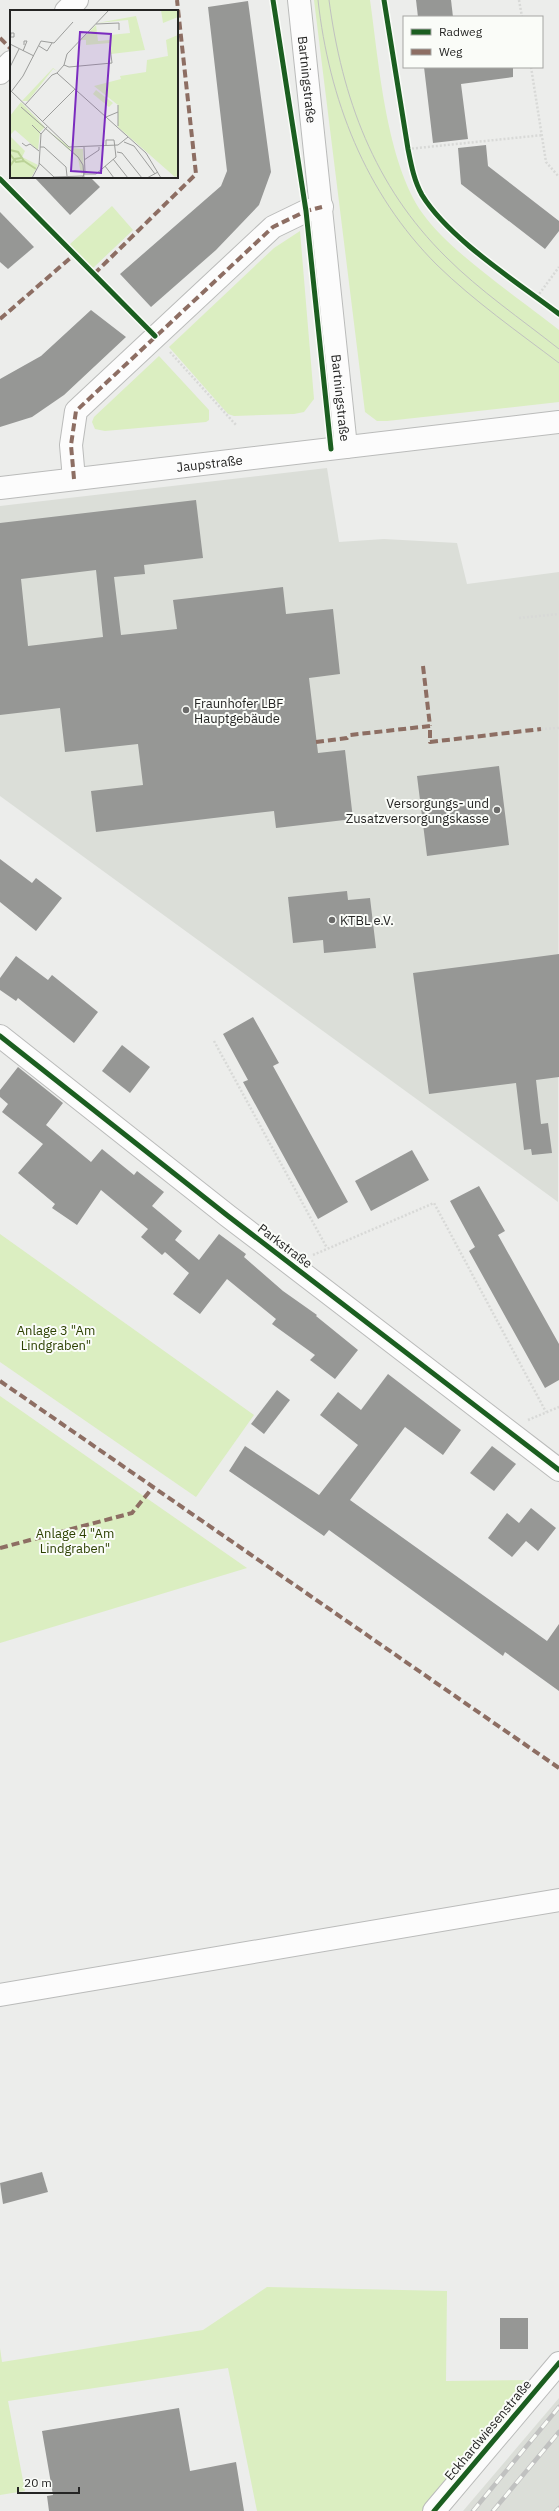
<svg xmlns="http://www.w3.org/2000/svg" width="559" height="2511" viewBox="0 0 559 2511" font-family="'IBM Plex Sans',sans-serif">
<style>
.built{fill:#dbded8}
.green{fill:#dbeec1}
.building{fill:#969795;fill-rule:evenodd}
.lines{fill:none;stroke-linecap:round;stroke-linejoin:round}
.minor-casing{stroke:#babbba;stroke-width:24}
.path{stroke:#d8d9d7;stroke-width:2.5;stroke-dasharray:2 2;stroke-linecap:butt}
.minor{stroke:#fcfcfc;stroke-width:22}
.tram{stroke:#c0c1c0;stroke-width:1}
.rail-casing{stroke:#c0c1c0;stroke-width:4.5}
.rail{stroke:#fafcf8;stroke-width:3;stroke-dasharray:9;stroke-linecap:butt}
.quiet{stroke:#8d6e63;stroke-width:4;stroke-dasharray:8 4;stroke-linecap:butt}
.cycleway-casing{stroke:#fafcf8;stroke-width:8}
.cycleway{stroke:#1b5e20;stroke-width:5}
.poi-dot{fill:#6b6b6a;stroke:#fafcf8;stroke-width:1.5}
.labels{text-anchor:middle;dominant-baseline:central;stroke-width:4;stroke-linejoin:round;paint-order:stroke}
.street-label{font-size:13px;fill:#252524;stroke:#fafcf8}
.poi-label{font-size:13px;fill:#252524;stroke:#fafcf8;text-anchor:start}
.park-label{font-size:13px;fill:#2c4000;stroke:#fafcf8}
.inset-river{fill:none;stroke:#bad296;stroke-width:2}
.inset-road{fill:none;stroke:#9c9d9b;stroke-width:1}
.view{fill:#7b2cbf;fill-opacity:0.15;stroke:#7b2cbf;stroke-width:2}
.inset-edge{fill:none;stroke:#252524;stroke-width:2}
</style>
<rect width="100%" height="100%" fill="#ecedeb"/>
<g class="built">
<polygon points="327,468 339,542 384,539 457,543 467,584 559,572 558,1202 0,796 0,506"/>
<polygon points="559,2398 559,2511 463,2511"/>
</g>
<g class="green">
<path d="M 314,0 L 370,0 C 379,63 386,162 423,214 C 452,254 518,297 559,330 L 559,402 L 387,421 L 377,421 L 365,412 Z"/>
<polygon points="112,206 133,230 92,269 69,245"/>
<polygon points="300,231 314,399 304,412 294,414 234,416 228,414 169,347 274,248"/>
<polygon points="159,356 209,410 209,420 206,422 105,431 95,429 92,422 94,417"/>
<polygon points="0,1234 254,1415 196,1497 0,1362"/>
<polygon points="0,1396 247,1568 0,1643"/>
<polygon points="267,2287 447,2291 446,2381 534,2380 427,2511 257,2511 228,2368 8,2401 25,2491 0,2495 0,2348 2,2362 203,2330"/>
</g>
<g class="building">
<polygon points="416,0 451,0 453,17 418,17"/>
<polygon points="248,1 271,172 259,205 216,250 151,307 120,274 221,186 227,171 208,7"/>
<polygon points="424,67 513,67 513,77 461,84 468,139 433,143"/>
<polygon points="486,145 488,166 559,221 559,231 545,249 461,184 458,148"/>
<polygon points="34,177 90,177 100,187 70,215"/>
<polygon points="0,212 34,247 8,269 0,262"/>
<polygon points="91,310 126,337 64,395 32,417 0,427 0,379 41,356"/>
<path d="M 196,500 L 203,558 L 144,565 L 145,574 L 114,577 L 121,635 L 177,629 L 173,600 L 283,587 L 286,614 L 333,609 L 340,674 L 309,678 L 318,753 L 345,750 L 353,819 L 276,828 L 274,811 L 96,832 L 91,791 L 143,785 L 138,744 L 65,752 L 60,708 L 0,715 L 0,523 ZM 96,570 L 103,637 L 28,646 L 21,579 Z"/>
<polygon points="499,766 509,845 427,856 417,776"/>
<polygon points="0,859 32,883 36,878 62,898 36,931 0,902"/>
<polygon points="347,891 348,900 370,898 376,948 324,953 323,940 293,943 288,897"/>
<polygon points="559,954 559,1077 536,1080 541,1124 548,1123 552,1153 532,1155 531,1149 524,1150 516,1083 429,1094 413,973"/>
<polygon points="16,956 48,980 52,975 98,1012 74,1043 18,998 16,1001 0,990 0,978"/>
<polygon points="253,1017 279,1063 273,1066 348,1202 318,1219 243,1082 248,1080 223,1034"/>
<polygon points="122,1045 150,1067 130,1093 102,1071"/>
<polygon points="18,1067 63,1103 46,1125 91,1162 102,1149 134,1175 137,1171 164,1192 152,1206 182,1231 175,1240 199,1260 219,1234 246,1254 244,1257 283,1291 317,1315 316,1316 358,1350 335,1379 310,1360 315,1355 272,1324 276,1319 227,1279 200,1314 173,1294 189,1273 165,1252 162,1255 141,1237 148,1229 101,1190 77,1225 52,1208 55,1204 18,1173 43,1144 2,1112 8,1104 0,1097 0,1090"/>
<polygon points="412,1150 429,1180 371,1211 355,1181"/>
<polygon points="479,1186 505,1231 498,1235 559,1344 559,1380 545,1388 469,1251 475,1247 450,1201"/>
<polygon points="388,1374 461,1430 443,1455 405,1427 350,1500 547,1641 559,1624 559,1691 505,1652 503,1656 329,1530 324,1536 229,1471 245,1446 319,1495 358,1445 320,1415 338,1392 361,1410"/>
<polygon points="277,1390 290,1400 264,1434 251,1424"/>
<polygon points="492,1446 516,1464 494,1491 470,1473"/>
<polygon points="531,1508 556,1528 538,1551 526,1541 512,1557 488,1538 507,1513 519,1523"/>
<polygon points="42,2172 48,2192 3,2204 0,2183"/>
<rect x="500" y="2318" width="28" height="31"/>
<polygon points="179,2408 190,2471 236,2462 244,2511 49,2511 47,2496 53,2495 42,2431"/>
</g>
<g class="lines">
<g class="minor-casing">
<g id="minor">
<path id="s1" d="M 299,0 L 346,447"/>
<polyline points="66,11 77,0"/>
<polyline points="0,73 11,62"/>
<polyline points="74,479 71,445 76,411 273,227 306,211 322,207"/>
<path id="s2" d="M 0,488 L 559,422"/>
<polyline points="0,1036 228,1216 559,1470"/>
<polyline points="0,1995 559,1900"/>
<polyline points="434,2511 559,2363"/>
</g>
</g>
<g class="path">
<polyline points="273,0 282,55"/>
<path d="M 384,0 L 408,149 C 411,164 414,181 422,195 C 449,239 517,282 559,314"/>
<polyline points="519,0 522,17"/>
<polyline points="531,67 546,162 559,177"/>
<polyline points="408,149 543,135"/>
<polyline points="537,297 559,267"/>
<polyline points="170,352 236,425"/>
<polyline points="519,618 559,614"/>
<polyline points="541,729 559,728"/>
<polyline points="214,1041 327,1248"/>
<polyline points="313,1255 434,1203 546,1412"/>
<polyline points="528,1420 559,1407"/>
</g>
<use href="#minor" class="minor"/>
<g class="tram">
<path d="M 318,0 C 329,99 365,193 437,265 C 474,301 518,332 559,363"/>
<path d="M 329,0 C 342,98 374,186 446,257 C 480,291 521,319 559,349"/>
</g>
<g class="rail-casing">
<g id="rail">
<polyline points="473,2511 559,2407"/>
<polyline points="493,2511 559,2432"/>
<polyline points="556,2511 559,2508"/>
</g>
</g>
<use href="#rail" class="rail"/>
<g class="quiet">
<polyline points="0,38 11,49"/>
<polyline points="94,274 196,174 177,0"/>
<polyline points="0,319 75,254"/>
<polyline points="74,479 71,445 76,411 273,227 306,211 322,207"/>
<polyline points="423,666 430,726"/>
<polyline points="316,742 347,738 350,735 430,726 430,742 541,729"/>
<polyline points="0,1381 559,1768"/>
<polyline points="0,1548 132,1513 153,1487"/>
</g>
<g class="cycleway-casing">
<g id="cycleway">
<polyline points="273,0 306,211 331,449"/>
<path d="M 384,0 L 408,149 C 411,164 414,181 422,195 C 449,239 517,282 559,314"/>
<polyline points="0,179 155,336"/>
<polyline points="0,1036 228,1216 559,1470"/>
<polyline points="434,2511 559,2363"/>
</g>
</g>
<use href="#cycleway" class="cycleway"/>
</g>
<g class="poi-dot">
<circle cx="186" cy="710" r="4"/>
<circle cx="497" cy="810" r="4"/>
<circle cx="332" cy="920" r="4"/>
</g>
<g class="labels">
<g class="street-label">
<text stroke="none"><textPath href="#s1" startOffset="80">Bartningstraße</textPath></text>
<text stroke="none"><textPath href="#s1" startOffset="400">Bartningstraße</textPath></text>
<text stroke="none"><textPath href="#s2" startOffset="211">Jaupstraße</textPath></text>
<text transform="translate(285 1246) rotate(37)">Parkstraße</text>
<text transform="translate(488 2430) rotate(-50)">Eckhardwiesenstraße</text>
</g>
<g class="poi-label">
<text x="194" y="703">Fraunhofer LBF<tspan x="194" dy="15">Hauptgebäude</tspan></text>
<text x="489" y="803" text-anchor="end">Versorgungs- und<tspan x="489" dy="15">Zusatzversorgungskasse</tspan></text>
<text x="340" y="920">KTBL e.V.</text>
</g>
<g class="park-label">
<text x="56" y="1330">Anlage 3 "Am<tspan x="56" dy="15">Lindgraben"</tspan></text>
<text x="75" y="1533">Anlage 4 "Am<tspan x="75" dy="15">Lindgraben"</tspan></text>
</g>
</g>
<g transform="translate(10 10)">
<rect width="168" height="168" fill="#ecedeb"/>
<path d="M 151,0 L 168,0 L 168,7 L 153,13 ZM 126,6 L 135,40 L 101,44 L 100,33 L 76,35 L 76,30 L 71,30 L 86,15 L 88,31 L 100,30 L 100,25 L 120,23 L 118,10 L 87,13 ZM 168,25 L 168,166 L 165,167 L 108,117 L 108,95 L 84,76 L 111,69 L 110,66 L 136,62 L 137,50 L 158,46 L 156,30 ZM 43,59 L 18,91 L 12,91 L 43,58 L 47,61 ZM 86,80 L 103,93 L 99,97 L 83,84 ZM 11,92 L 35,117 L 30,122 L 28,140 L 5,120 L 0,125 L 0,106 ZM 36,119 L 61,138 L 73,139 L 74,163 L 71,164 L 68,148 ZM 0,126 L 15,141 L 12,147 L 28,155 L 21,168 L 0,168 Z" fill="#dbeec1"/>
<path class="inset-river" d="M 0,140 L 8,142 L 14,151M 0,144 L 6,152 L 14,151 L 26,159M 0,156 L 5,149 L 11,148"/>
<path class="inset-road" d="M 86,14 L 109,13 L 109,20M 0,33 L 1,23 L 4,23 L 4,27 L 1,27M 0,34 L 24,46M 29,36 L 37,41 L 42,33M 13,41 L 17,31 L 14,31 L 14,35M 54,55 L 59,57 L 102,53 L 100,37M 0,57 L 9,39M 47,63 L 136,143 L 151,168M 47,63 L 54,55 L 57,44 L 99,0M 0,80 L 59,137 L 108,135 L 118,127M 1,82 L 13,66 L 31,31 L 44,33 L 63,12M 15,95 L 42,65 L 47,63M 11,97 L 68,147 L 73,155 L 74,168M 96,107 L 108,102M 32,112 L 65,79M 22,115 L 31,124M 108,116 L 108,95M 114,132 L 124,136 L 145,164M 12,133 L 16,136 L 20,134 L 29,141M 30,137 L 34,137 L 56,157 L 57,166M 107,142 L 112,143 L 132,168M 103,149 L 118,168M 74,150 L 89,140 L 89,137M 29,153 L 44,167 L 73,166M 95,156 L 104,168M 75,164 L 86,164 L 106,147 L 104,130 L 96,130 L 96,136M 22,168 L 29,155 L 31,124 L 37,117M 72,168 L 75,163 L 74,137M 137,168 L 148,162"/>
<path class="view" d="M 70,22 L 101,24 L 91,163 L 61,161 Z"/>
<rect width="168" height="168" class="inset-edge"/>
</g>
<rect x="403" y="16" width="140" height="52" fill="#fafcf8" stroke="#a5a6a3"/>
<rect x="411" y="29" width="20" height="6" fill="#1b5e20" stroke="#a5a6a3"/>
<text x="439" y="36" font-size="12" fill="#252524">Radweg</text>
<rect x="411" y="49" width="20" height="6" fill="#8d6e63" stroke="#a5a6a3"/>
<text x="439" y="56" font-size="12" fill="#252524">Weg</text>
<path d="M18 2487v6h61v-6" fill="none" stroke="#252524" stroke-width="2"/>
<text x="24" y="2487" font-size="12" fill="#252524" stroke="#fafcf8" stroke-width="3" paint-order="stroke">20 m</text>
</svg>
